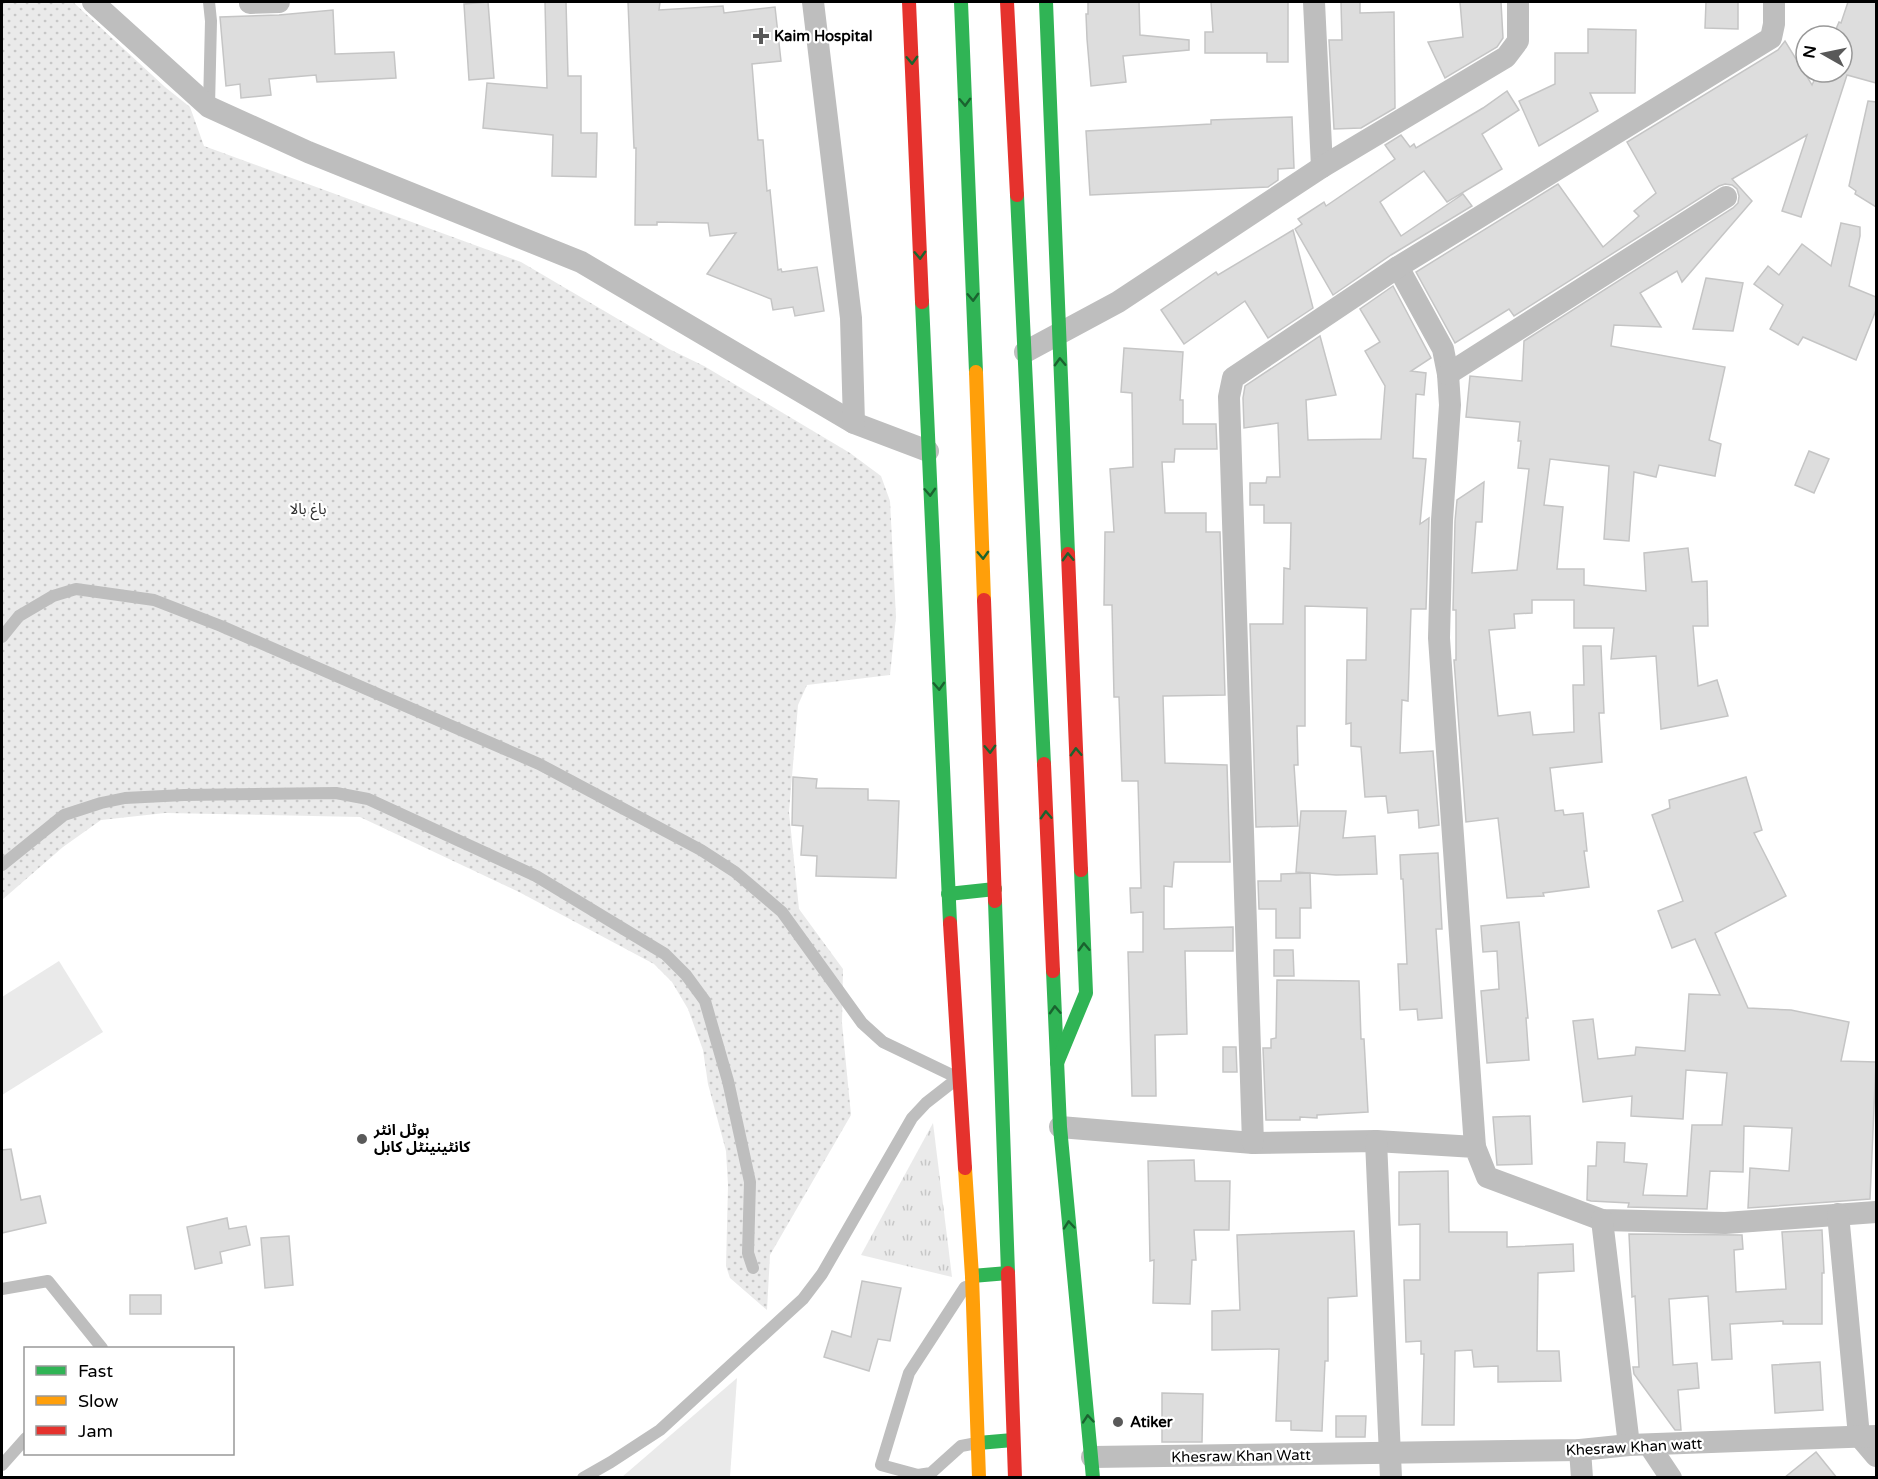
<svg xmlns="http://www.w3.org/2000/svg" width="1878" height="1479" viewBox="0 0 1878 1479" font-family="'Varela Round','Noto Sans Arabic',sans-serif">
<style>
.grass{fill:url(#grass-tufts)}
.park{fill:url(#park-dots)}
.garden{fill:#eaeaea}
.building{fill:#ddd;stroke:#c5c5c5;stroke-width:1.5}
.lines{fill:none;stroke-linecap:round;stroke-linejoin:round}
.lane{stroke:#bebebe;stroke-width:12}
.street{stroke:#bebebe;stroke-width:22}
.fast{stroke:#30b455;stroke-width:14}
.slow{stroke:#ff9f0a;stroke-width:14}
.jam{stroke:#e5322d;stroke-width:14}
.oneway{stroke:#1a632f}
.poi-dot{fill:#595959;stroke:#fff;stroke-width:2}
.labels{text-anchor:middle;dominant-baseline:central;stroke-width:4.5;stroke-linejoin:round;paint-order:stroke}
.poi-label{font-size:15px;font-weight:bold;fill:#000;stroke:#fff;text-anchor:start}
.park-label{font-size:15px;fill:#303030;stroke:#fff}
.street-label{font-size:15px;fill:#000;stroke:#fff}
</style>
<defs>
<pattern id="grass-tufts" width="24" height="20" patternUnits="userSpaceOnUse" patternTransform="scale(1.5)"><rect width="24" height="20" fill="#eaeaea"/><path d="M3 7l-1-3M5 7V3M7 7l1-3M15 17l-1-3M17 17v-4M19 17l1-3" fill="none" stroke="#c7c7c7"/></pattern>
<pattern id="park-dots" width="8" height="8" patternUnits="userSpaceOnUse" patternTransform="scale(1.5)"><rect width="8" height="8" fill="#eaeaea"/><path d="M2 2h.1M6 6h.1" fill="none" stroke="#c7c7c7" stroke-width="1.8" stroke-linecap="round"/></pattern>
</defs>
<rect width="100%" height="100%" fill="#fff"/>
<polygon class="grass" points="933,1123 952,1277 861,1255"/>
<polygon class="park" points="2,2 73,2 165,87 190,107 204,146 521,262 669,349 704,366 850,453 881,476 890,501 896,617 890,675 807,685 798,705 789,812 799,909 843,969 842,1023 851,1115 770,1255 767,1310 730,1278 726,1266 728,1185 726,1151 708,1084 703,1050 688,1009 672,982 654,964 519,892 360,817 165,813 101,820 63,847 2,900"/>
<g class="garden">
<polygon points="59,961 103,1032 2,1095 2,997"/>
<polygon points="737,1378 730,1477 622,1477"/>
</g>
<g class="building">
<polygon points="488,2 494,78 469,80 464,4"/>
<polygon points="545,2 566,2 568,76 581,76 581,133 597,133 596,177 552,176 553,135 483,128 487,83 547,88"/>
<polygon points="628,2 660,2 659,10 723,6 724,13 775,7 781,61 752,64 758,140 763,140 767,191 770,190 778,270 781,269 782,272 817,267 824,311 795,316 793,307 773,310 771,299 707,274 736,233 710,236 708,223 657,222 657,225 635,225 636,148 634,148"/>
<polygon points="1088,2 1139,2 1140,35 1189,40 1189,50 1123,56 1126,82 1091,86 1087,39 1086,14 1088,14"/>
<polygon points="1211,2 1288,2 1288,62 1267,62 1267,53 1205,53 1205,32 1213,32"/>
<polygon points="1341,2 1360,2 1360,13 1394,12 1395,108 1361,128 1334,129 1329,40 1342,40"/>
<polygon points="1460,2 1501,2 1503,38 1497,47 1445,78 1428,42 1463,37"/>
<polygon points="1706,2 1738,2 1738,29 1705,28"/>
<polygon points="1848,2 1876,2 1876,83 1847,75 1801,217 1782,211 1807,135 1732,179 1752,201 1682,282 1677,271 1640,293 1661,327 1614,325 1611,346 1725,367 1709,440 1721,444 1715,476 1659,465 1656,477 1634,472 1629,541 1604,539 1609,466 1550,459 1544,505 1563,507 1557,569 1584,569 1584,585 1646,591 1644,553 1688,548 1692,582 1707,581 1708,626 1693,626 1698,686 1717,680 1728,716 1661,729 1656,656 1611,659 1614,628 1574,628 1574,600 1532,600 1532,613 1514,614 1515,628 1489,630 1498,716 1530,712 1533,735 1574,732 1573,685 1584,685 1583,646 1601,646 1604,713 1599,713 1602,762 1550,768 1555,811 1563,810 1564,815 1583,813 1587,851 1584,851 1589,887 1543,893 1544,896 1507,898 1498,818 1466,822 1454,660 1456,660 1456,610 1453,610 1455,521 1457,500 1484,482 1482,522 1476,522 1472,573 1517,570 1529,469 1518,468 1521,441 1518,441 1520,422 1466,417 1470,376 1522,381 1524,341 1733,208 1738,203 1739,196 1737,189 1732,185 1725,184 1719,186 1514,316 1509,309 1455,343 1416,272 1558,184 1603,247 1639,216 1634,211 1656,193 1627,142 1778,50 1785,41 1812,85 1818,72 1842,72 1842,36 1833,36 1839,22 1841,23"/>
<polygon points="333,10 335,54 394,52 396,78 317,82 316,75 269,79 271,95 241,98 240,84 226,86 220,17 279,15"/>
<polygon points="1588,29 1636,30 1635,93 1590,93 1598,111 1539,146 1519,101 1555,84 1555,53 1588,53"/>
<polygon points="1507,91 1519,110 1482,134 1502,169 1447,202 1424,171 1380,202 1401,236 1463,194 1472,206 1391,255 1333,295 1295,229 1302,224 1298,219 1324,202 1326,206 1395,159 1385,145 1401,135 1410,147 1414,144 1416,148 1483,108"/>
<polygon points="1868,101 1876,102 1876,207 1855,194 1856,191 1849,186"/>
<polygon points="1292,117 1294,168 1278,169 1278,180 1268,187 1090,195 1086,131 1211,124 1211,120"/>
<polygon points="1841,223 1860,227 1860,236 1849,286 1876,297 1876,310 1856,360 1803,337 1798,345 1770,329 1783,305 1754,284 1768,266 1779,275 1802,244 1831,266"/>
<polygon points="1293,230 1313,308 1268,338 1245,301 1184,344 1161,310 1216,272 1218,275"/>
<polygon points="1706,278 1743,283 1733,331 1693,329"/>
<polygon points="1393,286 1431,358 1411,371 1426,373 1424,395 1416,394 1413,458 1426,459 1420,524 1429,518 1426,609 1411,609 1408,701 1402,700 1400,753 1433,751 1439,825 1419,828 1418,810 1388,813 1386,796 1365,797 1361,747 1351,746 1351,723 1346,724 1347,660 1366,660 1367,608 1305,606 1305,726 1297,726 1298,765 1294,765 1298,826 1256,827 1250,624 1283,624 1284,568 1290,569 1291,523 1264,523 1264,505 1250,505 1250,483 1266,483 1267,477 1280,477 1278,423 1244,428 1243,398 1245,386 1320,336 1336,395 1306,400 1308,440 1381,439 1385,386 1365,351 1380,342 1360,309"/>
<polygon points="1124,348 1183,352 1180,400 1183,400 1183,424 1216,424 1217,449 1175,449 1174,462 1162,462 1165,513 1206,513 1206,532 1220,532 1225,695 1163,696 1165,763 1227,765 1230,862 1174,862 1172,887 1164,886 1164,929 1233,927 1233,951 1185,951 1187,1034 1155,1035 1156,1096 1132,1096 1128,952 1143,952 1143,912 1131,913 1130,888 1141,888 1138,781 1122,781 1119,697 1114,697 1112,605 1104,605 1105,532 1114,532 1110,469 1133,467 1132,393 1121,392"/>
<polygon points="1809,451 1829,459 1814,493 1795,485"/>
<polygon points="793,777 817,779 816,788 868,789 868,800 899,801 896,878 816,876 817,856 801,855 803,826 792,825"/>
<polygon points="1746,777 1762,830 1754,833 1786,896 1715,933 1748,1008 1791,1010 1849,1022 1841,1061 1876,1062 1870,1199 1748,1208 1750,1168 1789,1171 1792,1128 1744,1126 1743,1172 1710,1171 1707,1209 1628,1207 1629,1203 1591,1201 1587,1200 1588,1166 1596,1166 1597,1142 1625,1143 1624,1162 1647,1164 1643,1195 1687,1196 1692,1125 1722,1125 1727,1073 1686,1070 1683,1119 1631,1116 1632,1096 1583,1102 1573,1021 1593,1019 1598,1059 1635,1055 1636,1047 1685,1051 1689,994 1720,995 1695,939 1672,948 1658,911 1683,901 1652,815 1670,808 1669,800"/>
<polygon points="1301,811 1346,811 1343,838 1375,836 1377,874 1336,875 1296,872"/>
<polygon points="1438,853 1442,929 1436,929 1442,1018 1418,1020 1417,1009 1400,1010 1398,964 1407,964 1403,879 1401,879 1400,855"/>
<polygon points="1310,873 1311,908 1300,908 1300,938 1276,938 1276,909 1259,909 1258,881 1281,881 1281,874"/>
<polygon points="1519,922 1528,1018 1526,1018 1529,1060 1487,1063 1481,991 1499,989 1497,951 1483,952 1481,926"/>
<polygon points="1274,950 1293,950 1294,976 1274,976"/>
<polygon points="1277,980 1359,981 1361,1039 1364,1039 1368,1112 1317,1115 1317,1118 1300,1117 1300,1120 1266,1120 1263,1048 1271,1048 1271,1039 1276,1038"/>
<polygon points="1223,1047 1236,1047 1237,1072 1223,1072"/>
<polygon points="1530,1116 1532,1164 1497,1165 1493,1117"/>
<polygon points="11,1149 21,1200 40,1196 46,1223 2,1233 2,1150"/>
<polygon points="1194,1160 1195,1181 1230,1181 1229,1230 1194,1230 1196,1260 1192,1260 1190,1304 1153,1303 1154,1260 1150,1261 1148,1161"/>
<polygon points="1448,1171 1449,1232 1507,1232 1507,1247 1573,1244 1574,1271 1538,1273 1537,1351 1559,1351 1561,1381 1498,1382 1498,1366 1474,1367 1472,1350 1455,1351 1454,1425 1422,1425 1424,1354 1421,1354 1421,1341 1406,1342 1404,1280 1420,1280 1420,1224 1399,1225 1399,1172"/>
<polygon points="227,1218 229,1229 246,1226 250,1245 220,1252 222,1263 195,1269 187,1227"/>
<polygon points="1822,1230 1824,1273 1822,1273 1822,1324 1783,1324 1783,1321 1730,1324 1732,1359 1712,1360 1708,1296 1669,1299 1673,1365 1697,1363 1699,1388 1678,1390 1681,1430 1675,1430 1634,1374 1633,1367 1639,1367 1635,1296 1632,1297 1629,1234 1742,1235 1743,1249 1734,1250 1736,1292 1786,1289 1782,1232"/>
<polygon points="1354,1231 1357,1296 1328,1298 1328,1361 1325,1361 1322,1431 1291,1430 1291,1421 1276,1421 1279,1349 1212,1350 1212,1311 1240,1310 1237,1235"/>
<polygon points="289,1236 293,1285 265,1288 261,1238"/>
<polygon points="862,1281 901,1288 890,1341 878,1339 869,1371 824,1357 832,1331 851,1337"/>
<rect x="130" y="1295" width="31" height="19"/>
<polygon points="1820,1362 1823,1410 1775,1413 1772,1365"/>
<polygon points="1162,1393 1203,1394 1202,1442 1162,1442"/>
<polygon points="1336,1416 1366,1416 1365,1437 1336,1437"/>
<polygon points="1816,1452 1837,1478 1784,1478"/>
</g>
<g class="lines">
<g class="lane">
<polyline points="209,106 211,21 209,2"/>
<polyline points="2,637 19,616 53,596 76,589 154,600 221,626 539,764 701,850 735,872 782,912 862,1023 883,1042 958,1078 926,1103 912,1118 822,1274 803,1299 660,1430 611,1462 583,1478"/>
<polyline points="2,865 64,815 101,803 125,798 184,795 336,793 368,799 536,876 665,954 686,975 705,1001 728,1081 750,1182 748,1253 753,1268"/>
<polyline points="965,1287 909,1373 881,1465 918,1475 931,1473 961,1446 977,1443"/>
<polyline points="2,1289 48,1281 102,1348"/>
<polyline points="2,1465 26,1438"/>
</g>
<g class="street">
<polyline points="93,2 209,107 308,152 581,262 854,423 928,451"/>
<polyline points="813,2 851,318 854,423"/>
<polyline points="1314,2 1322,167"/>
<polyline points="250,3 279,2"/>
<polyline points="1398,267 1443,349 1448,374 1450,405 1442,520 1439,638 1475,1147"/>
<polyline points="1025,352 1118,302 1322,167 1506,57 1518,41 1518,2"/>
<polyline points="1448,374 1726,197"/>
<polyline points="1060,1127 1253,1143 1376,1141 1475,1147 1487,1177 1602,1220 1725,1223 1876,1212"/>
<polyline points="1376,1141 1391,1478"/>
<polyline points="1253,1143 1229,397 1233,378 1398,267 1771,38 1774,24 1774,2"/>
<polyline points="1838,1214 1859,1436 1876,1456"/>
<polyline points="1602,1220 1629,1445"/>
<polyline points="1649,1445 1671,1478"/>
<polyline points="1580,1450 1582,1478"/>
<polyline points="1092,1457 1580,1450 1629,1445 1876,1436"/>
</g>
<g class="fast">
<polyline points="961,2 976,372"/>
<polyline points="1046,2 1068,554"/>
<polyline points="1017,195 1044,764"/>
<polyline points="922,302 950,923"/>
<polyline points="948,894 995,889"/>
<polyline points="995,901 1008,1273"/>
<polyline points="1053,971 1060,1127 1093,1478"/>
<polyline points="1057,1063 1086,993 1081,870"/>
<polyline points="972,1276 1008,1273"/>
<polyline points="978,1443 1013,1440"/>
</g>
<g class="slow">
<polyline points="976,372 984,600"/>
<polyline points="965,1168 972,1276 979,1478"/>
</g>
<g class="jam">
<polyline points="909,2 922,302"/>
<polyline points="1007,2 1017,195"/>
<polyline points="1068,554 1081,870"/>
<polyline points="984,600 995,901"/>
<polyline points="1044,764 1053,971"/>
<polyline points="950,923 965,1168"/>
<polyline points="1008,1273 1015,1478"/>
</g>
</g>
<defs><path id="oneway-chevron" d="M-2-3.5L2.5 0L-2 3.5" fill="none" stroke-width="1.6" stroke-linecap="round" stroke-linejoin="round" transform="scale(1.5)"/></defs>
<g class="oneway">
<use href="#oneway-chevron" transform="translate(912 60) rotate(88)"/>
<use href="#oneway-chevron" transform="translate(965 102) rotate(88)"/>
<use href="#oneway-chevron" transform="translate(920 255) rotate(88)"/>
<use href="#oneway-chevron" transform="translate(973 297) rotate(88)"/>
<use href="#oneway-chevron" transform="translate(1060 362) rotate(-92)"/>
<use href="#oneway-chevron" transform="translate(930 492) rotate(87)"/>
<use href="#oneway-chevron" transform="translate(983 555) rotate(88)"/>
<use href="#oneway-chevron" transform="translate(1068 557) rotate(-92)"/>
<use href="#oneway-chevron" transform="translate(939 686) rotate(87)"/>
<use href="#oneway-chevron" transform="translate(990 749) rotate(88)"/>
<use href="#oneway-chevron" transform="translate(1076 752) rotate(-92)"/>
<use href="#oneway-chevron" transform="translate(1046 815) rotate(-93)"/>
<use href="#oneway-chevron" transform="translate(1084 947) rotate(-92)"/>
<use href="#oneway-chevron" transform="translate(1055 1010) rotate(-93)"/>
<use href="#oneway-chevron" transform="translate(1069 1225) rotate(-95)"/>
<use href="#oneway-chevron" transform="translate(1088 1419) rotate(-95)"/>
</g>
<g class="poi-dot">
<path d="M758 27h6v6h6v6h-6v6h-6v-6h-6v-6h6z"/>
<circle cx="362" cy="1139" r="6"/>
<circle cx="1118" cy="1422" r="6"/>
</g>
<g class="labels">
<g class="poi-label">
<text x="774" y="36">Kaim Hospital</text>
<text x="374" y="1130">ہوٹل انٹر<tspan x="374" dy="17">کانٹینینٹل کابل</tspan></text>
<text x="1130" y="1422">Atiker</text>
</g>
<g class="park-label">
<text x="308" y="509">باغ بالا</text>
</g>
<g class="street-label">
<text transform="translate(1634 1447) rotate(-3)">Khesraw Khan watt</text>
<text transform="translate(1241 1456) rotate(-1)">Khesraw Khan Watt</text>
</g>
</g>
<rect width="1878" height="1479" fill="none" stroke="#000000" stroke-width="6"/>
<rect x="24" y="1347" width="210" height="108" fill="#ffffff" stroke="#999999" stroke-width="1.5"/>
<rect x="36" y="1366" width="30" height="9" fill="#30b455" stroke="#999999" stroke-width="1.5"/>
<text x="78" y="1377" font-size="18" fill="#000000">Fast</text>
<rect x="36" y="1396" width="30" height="9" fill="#ff9f0a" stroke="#999999" stroke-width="1.5"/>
<text x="78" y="1407" font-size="18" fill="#000000">Slow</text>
<rect x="36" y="1426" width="30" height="9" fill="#e5322d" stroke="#999999" stroke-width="1.5"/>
<text x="78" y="1437" font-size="18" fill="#000000">Jam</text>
<g transform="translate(1824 54) rotate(279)"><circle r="28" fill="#ffffff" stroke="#999999" stroke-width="1.5"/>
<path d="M0-4.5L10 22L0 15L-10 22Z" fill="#595959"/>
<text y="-9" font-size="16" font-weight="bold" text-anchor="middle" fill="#000000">N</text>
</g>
</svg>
